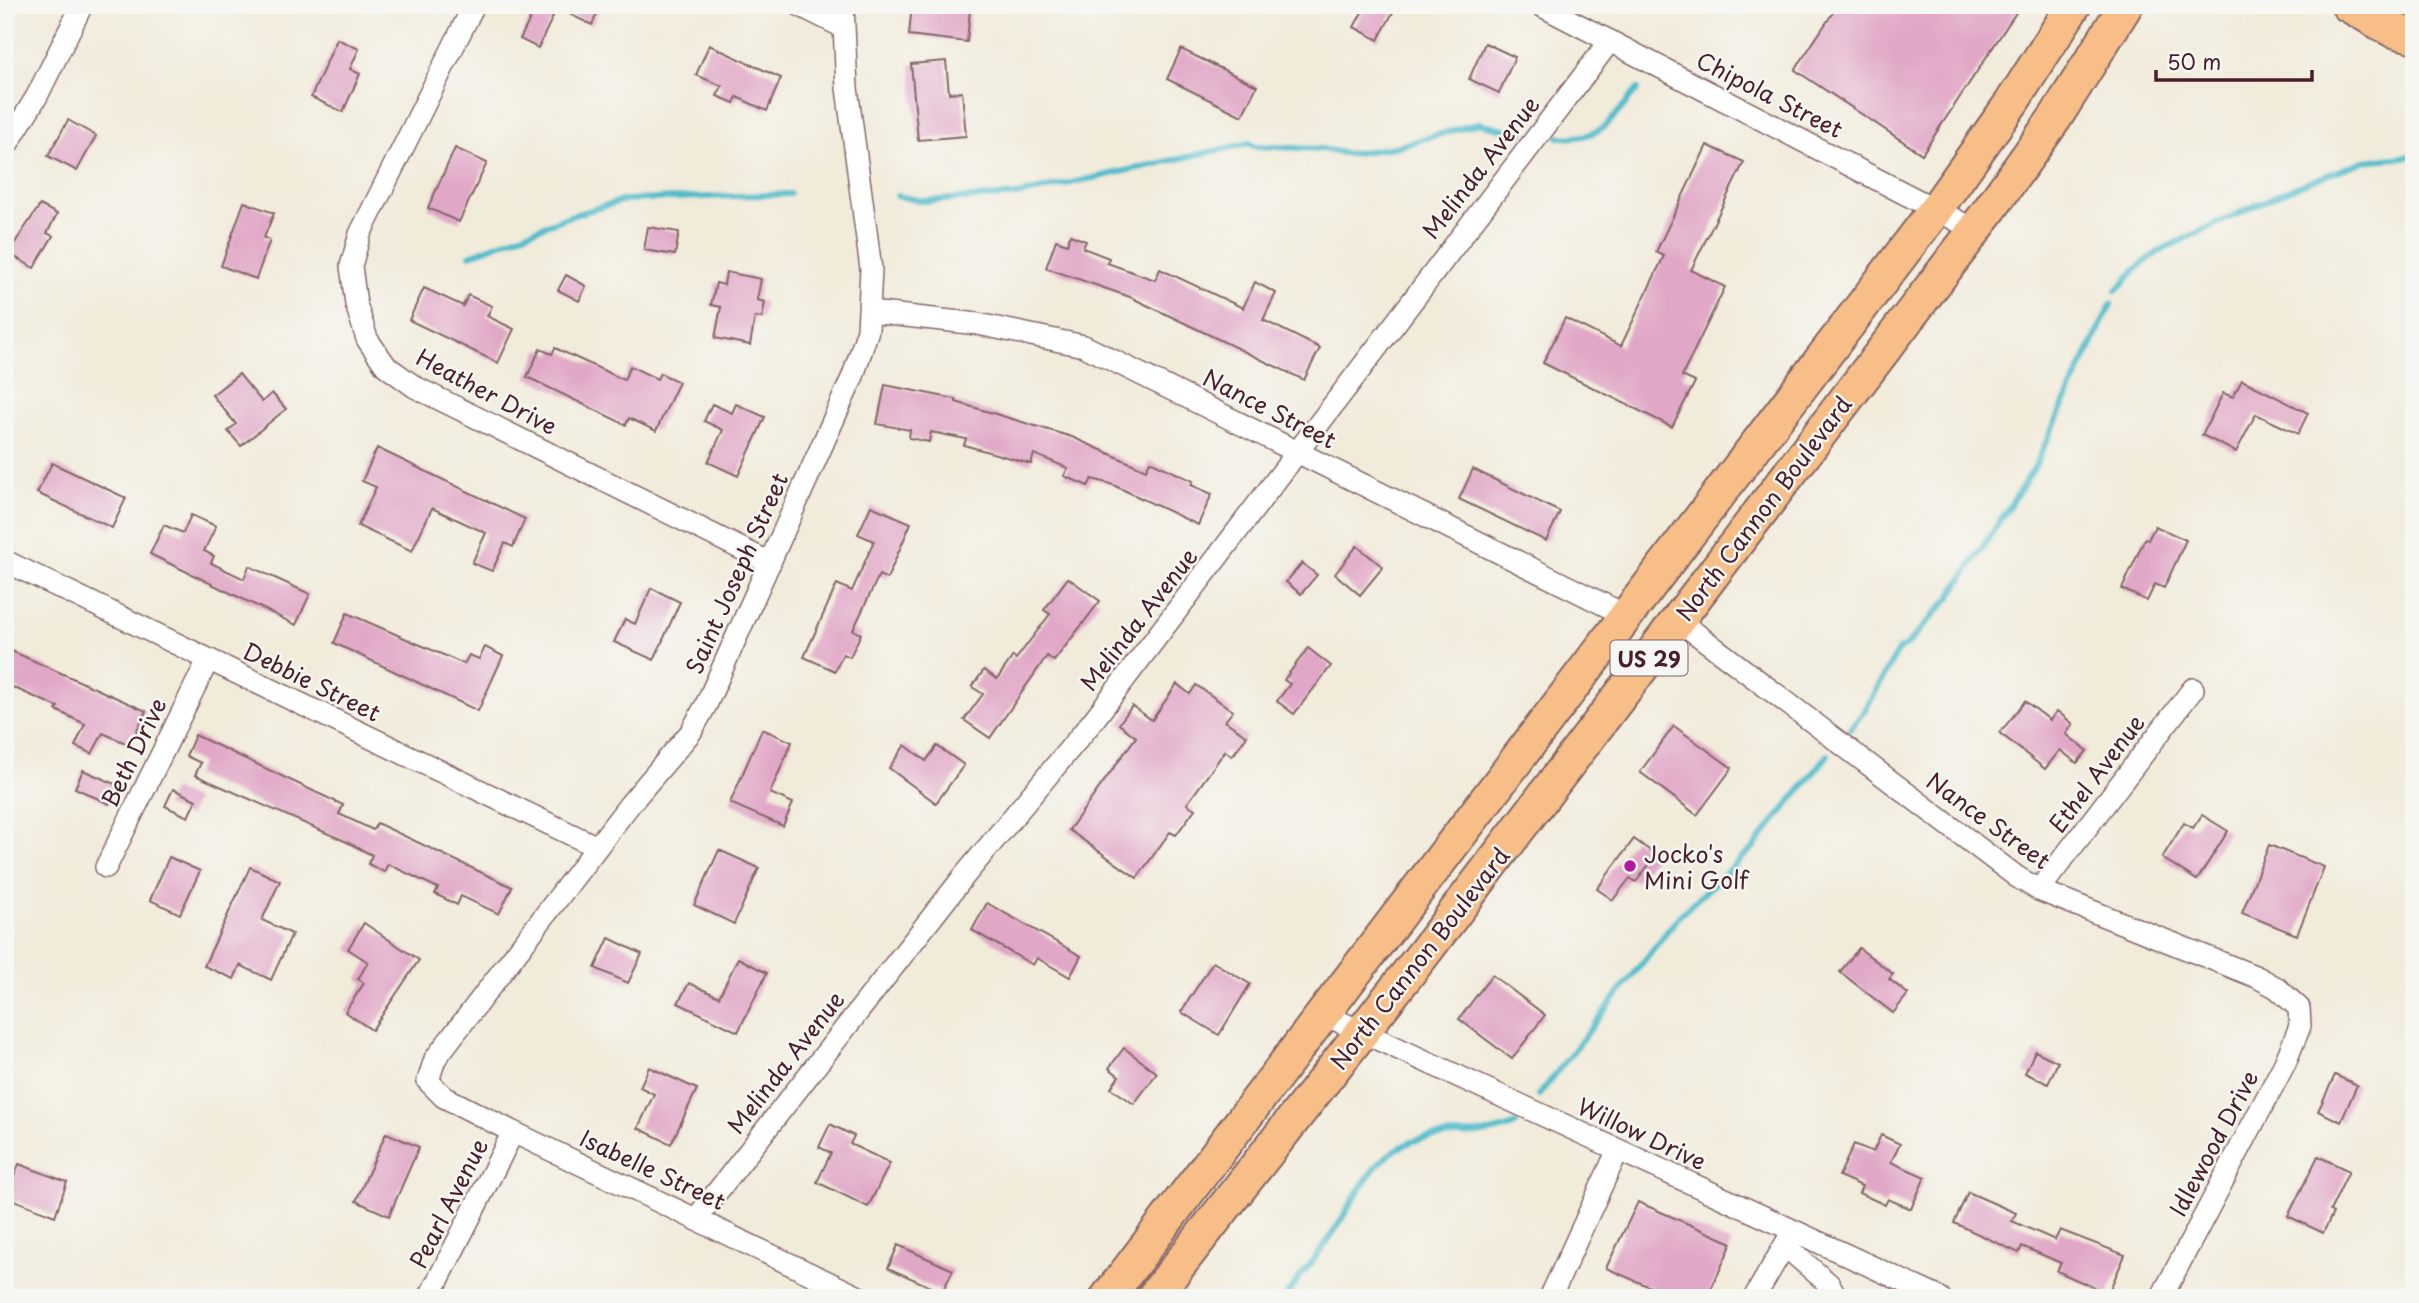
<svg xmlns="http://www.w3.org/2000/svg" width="2419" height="1303" viewBox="0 0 2419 1303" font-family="'Playpen Sans',sans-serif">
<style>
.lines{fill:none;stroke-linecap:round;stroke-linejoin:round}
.stream{stroke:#50bccb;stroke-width:6}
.building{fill:#e1a7c7}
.minor-casing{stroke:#846668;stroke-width:24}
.primary-casing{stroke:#846668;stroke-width:37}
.minor{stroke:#fff;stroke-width:21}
.primary{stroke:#f7be87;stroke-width:33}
.poi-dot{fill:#b5179e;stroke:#f6f6f2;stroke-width:2.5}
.labels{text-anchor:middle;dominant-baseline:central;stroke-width:5;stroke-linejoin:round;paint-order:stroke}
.shield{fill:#f6f6f2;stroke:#7e6067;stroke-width:2}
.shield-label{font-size:21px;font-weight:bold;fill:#4a1f2b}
.street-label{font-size:23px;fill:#4a1f2b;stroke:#f6f6f2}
.poi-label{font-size:23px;fill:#4a1f2b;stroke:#f6f6f2;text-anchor:start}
</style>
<rect width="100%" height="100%" fill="#f6f6f2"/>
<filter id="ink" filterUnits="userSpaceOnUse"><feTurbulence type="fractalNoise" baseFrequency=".0143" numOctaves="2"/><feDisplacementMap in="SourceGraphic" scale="14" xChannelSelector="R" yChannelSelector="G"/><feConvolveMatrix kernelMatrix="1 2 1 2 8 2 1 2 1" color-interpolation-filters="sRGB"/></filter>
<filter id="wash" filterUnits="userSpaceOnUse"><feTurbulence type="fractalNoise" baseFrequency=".00686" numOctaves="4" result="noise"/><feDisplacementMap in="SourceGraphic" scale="28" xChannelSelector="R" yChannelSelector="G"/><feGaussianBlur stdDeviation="1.57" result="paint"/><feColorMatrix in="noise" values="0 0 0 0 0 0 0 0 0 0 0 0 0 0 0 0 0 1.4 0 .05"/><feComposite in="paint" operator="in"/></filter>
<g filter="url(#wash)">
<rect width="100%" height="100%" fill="#f1ebda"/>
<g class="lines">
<g class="stream">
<path d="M 1558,137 C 1604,141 1610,120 1638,89"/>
<polyline points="897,196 924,201 1017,195 1250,143 1253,146 1322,149 1349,154 1395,147 1479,123 1522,133"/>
<polyline points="470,255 570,216 625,200 790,194"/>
<polyline points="2116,291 2138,267 2161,250 2288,190 2364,161 2414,156"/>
<polyline points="1850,729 1865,710 1899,649 1906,646 1950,597 2033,470 2111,304"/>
<polyline points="1539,1095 1679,916 1753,848 1828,755"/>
<path d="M 1285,1298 C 1297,1278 1314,1261 1327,1242 C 1354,1205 1368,1155 1417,1140 C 1450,1131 1479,1140 1516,1124"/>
</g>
</g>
<g id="blocks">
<g class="building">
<polygon points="537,5 601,5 592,25 557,8 538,48 520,39"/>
<polygon points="912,5 954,5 970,9 967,42 909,35"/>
<polygon points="1366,5 1397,5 1378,40 1354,27"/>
<polygon points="1838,5 2021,5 1922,154 1795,70"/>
<polygon points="337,39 359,49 350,69 360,74 343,112 311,97"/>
<polygon points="1485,43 1515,57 1499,93 1469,79"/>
<polygon points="709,45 781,78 767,111 737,97 734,103 717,96 722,86 696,75"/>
<polygon points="1181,49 1257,86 1242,116 1167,79"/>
<polygon points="946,61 949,93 962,92 966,136 918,140 911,64"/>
<polygon points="68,120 96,136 77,171 48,156"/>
<polygon points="1707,145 1744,162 1691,270 1725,287 1682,376 1695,382 1672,427 1543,363 1565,318 1621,346 1664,256 1656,252"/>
<polygon points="455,148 487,163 459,222 428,208"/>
<polygon points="244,202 274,213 264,238 270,240 256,279 221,266"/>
<polygon points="40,205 57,214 47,233 53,236 34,268 8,253"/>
<polygon points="648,227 679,232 675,255 644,250"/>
<polygon points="1070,235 1086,241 1083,248 1109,258 1107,263 1155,280 1160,269 1243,308 1255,282 1276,293 1263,320 1320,348 1304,380 1130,297 1046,268 1056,240 1067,244"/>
<polygon points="726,272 761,279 757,300 765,302 762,318 755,317 750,345 715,338 721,307 711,305 716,283 724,285"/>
<polygon points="566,275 586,286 579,301 558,290"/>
<polygon points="424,288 463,306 468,295 492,306 487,316 514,329 498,363 409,320"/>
<polygon points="555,348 624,380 630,366 657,379 660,373 679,382 656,431 629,418 626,425 527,377 540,349 552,354"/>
<polygon points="239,374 262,402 272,393 286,409 241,446 228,431 236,424 212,395"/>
<polygon points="2242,380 2308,413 2298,434 2256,414 2236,452 2202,435 2223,393 2233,397"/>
<polygon points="885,385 956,399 956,402 1072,437 1146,470 1150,461 1193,481 1191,485 1212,494 1198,525 1111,484 1092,479 1088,486 1064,476 1068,468 1034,454 1031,464 964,445 966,439 931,432 929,442 909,438 910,430 877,424"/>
<polygon points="712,404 732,413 736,404 765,417 738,476 708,462 723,430 704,421"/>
<polygon points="377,448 525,519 513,547 505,543 492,571 472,563 486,533 432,508 412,551 358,526 376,487 362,481"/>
<polygon points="52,463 126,498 112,528 37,493"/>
<polygon points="1473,469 1560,512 1546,541 1459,499"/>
<polygon points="871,506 911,523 887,579 879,575 853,630 861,634 850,657 843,654 835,671 804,657 837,584 852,591 874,541 858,534"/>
<polygon points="191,515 216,526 204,551 214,556 211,563 244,579 249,566 310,594 296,625 150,554 164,525 183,533"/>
<polygon points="2155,526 2186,540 2164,588 2155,584 2147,601 2122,589 2145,538 2148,540"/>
<polygon points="1357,546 1383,567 1360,595 1335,574"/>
<polygon points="1302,563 1317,575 1301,594 1286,582"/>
<polygon points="1068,578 1100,601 1054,661 1047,656 990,738 964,720 983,694 972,687 984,670 997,679 1013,656 1016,659 1050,614 1044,610"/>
<polygon points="651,588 680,602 654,660 614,642 625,619 635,624"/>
<polygon points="347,613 464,664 469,655 479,659 485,647 503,656 478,711 334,643"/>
<polygon points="5,648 146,711 130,745 103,733 92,754 75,746 85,724 56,710 58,707 5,684"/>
<polygon points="1308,648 1331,666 1294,714 1277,701 1290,684 1284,680"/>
<polygon points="1177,684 1190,694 1196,685 1233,711 1225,721 1247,736 1232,756 1225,751 1187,804 1195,809 1176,835 1170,832 1137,878 1069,830 1136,737 1119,724 1132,706 1152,720"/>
<polygon points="2025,701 2050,720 2057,711 2073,724 2066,734 2087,751 2077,763 2060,750 2045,769 2000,733"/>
<polygon points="1674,726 1732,768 1697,815 1640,772"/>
<polygon points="762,729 792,742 770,793 793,803 783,826 730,803"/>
<polygon points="195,735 343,805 339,814 373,830 377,823 512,887 499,914 461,896 457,905 435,894 438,888 388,864 384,872 368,864 372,855 347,842 195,775 201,763 186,756"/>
<polygon points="905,745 926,761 937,746 964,765 936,803 889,768"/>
<polygon points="83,770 117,785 109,804 75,788"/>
<polygon points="173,789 196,800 188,817 165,806"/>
<polygon points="2202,815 2228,831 2197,880 2162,858 2184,823 2193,828"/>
<polygon points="1634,839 1656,855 1636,882 1630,878 1613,900 1597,889"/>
<polygon points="2269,845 2324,867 2297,935 2242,913"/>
<polygon points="719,850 759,868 734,924 694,905"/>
<polygon points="169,857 200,871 180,914 150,900"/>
<polygon points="250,867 280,881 262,920 292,934 271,980 240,965 234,979 204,966"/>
<polygon points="987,903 1081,956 1070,977 1037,958 1033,965 972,930"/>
<polygon points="364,923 419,960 372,1030 345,1012 364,983 358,979 368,962 348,949"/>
<polygon points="609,938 642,954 628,983 595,968"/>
<polygon points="1859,948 1893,974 1889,979 1908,994 1893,1013 1840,972"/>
<polygon points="738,958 767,973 738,1032 678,1003 689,983 719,997"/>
<polygon points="1213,962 1250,984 1219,1035 1181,1012"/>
<polygon points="1492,975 1545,1015 1512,1059 1459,1019"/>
<polygon points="1124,1048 1157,1073 1134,1104 1111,1088 1119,1076 1109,1068"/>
<polygon points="2035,1051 2058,1062 2048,1084 2025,1073"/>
<polygon points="649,1067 697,1089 671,1144 638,1128 654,1094 640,1087"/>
<polygon points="2335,1075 2357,1085 2341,1122 2318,1111"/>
<polygon points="830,1124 854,1136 850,1144 890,1163 868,1207 817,1182 831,1153 819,1147"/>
<polygon points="386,1133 419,1147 389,1216 356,1201"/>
<polygon points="1881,1135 1900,1144 1891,1162 1925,1177 1911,1209 1888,1199 1885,1205 1859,1193 1862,1186 1839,1176 1854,1144 1873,1152"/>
<polygon points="2318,1156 2349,1171 2330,1211 2333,1213 2323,1233 2288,1216"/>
<polygon points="19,1164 67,1182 55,1216 6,1197"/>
<polygon points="1968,1192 2016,1213 2012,1221 2055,1240 2060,1230 2125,1255 2108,1294 2057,1271 2061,1263 2022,1246 2019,1253 1954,1223"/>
<polygon points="1638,1202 1732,1243 1707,1298 1675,1298 1606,1268"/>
<polygon points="898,1245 953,1270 942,1292 888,1268"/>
</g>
</g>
</g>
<g filter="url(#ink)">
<use href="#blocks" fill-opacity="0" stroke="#846668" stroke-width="2"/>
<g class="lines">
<g class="minor-casing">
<g id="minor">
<polyline points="474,5 360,234 351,266 356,304 367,339 386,366 415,387 770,563"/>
<polyline points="799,5 843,27"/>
<polyline points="843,5 847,88 871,269 868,330 853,376 706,705 691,732 630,804 435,1059 428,1081 444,1097 513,1132 861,1298"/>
<polyline points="1540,5 1975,230"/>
<polyline points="5,148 37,96 82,5"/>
<polyline points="870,312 978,324 1084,346 1627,616"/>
<polyline points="5,561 597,847"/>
<polyline points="1678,620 2017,877 2039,890 2257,977 2277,988 2299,1008 2300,1026 2285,1063 2161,1298"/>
<polyline points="106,867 208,660"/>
<polyline points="2039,890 2193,689"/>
<polyline points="1323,1014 1940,1298"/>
<polyline points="696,1219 965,875 1092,722 1610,41"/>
<polyline points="1785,1246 1829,1284 1837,1298"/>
<polyline points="429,1298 513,1132"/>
<polyline points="1550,1298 1618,1150"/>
<polyline points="1754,1298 1793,1231"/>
</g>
</g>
<g class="primary-casing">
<g id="primary">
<polyline points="2348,5 2392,30 2414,36"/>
<polyline points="1107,1298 1936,209 2012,102 2074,5"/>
<polyline points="1153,1298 1424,953 1975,230 2055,118 2126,5"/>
</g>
</g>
<use href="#minor" class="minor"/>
<use href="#primary" class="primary"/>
</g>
</g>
<circle class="poi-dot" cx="1630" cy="866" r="7"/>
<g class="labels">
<rect class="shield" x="1610.5" y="640.5" width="77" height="35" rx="5"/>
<g class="shield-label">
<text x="1649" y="658">US 29</text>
</g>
<g class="street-label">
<text transform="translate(1770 94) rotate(27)">Chipola Street</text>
<text transform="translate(1480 167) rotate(-52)">Melinda Avenue</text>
<text transform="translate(487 391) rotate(28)">Heather Drive</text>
<text transform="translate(1270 408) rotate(27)">Nance Street</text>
<text transform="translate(1763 508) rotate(-53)">North Cannon Boulevard</text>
<text transform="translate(736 573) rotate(-66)">Saint Joseph Street</text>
<text transform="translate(1138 619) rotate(-52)">Melinda Avenue</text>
<text transform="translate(312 681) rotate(26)">Debbie Street</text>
<text transform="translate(133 752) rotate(-64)">Beth Drive</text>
<text transform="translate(2096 773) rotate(-53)">Ethel Avenue</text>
<text transform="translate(1989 820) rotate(36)">Nance Street</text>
<text transform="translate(1419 958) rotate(-52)">North Cannon Boulevard</text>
<text transform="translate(785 1062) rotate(-52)">Melinda Avenue</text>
<text transform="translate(1642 1133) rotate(25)">Willow Drive</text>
<text transform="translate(2213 1143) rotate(-62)">Idlewood Drive</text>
<text transform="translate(653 1169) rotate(25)">Isabelle Street</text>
<text transform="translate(448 1203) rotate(-63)">Pearl Avenue</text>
</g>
<g class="poi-label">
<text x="1644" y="853">Jocko's<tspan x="1644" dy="26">Mini Golf</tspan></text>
</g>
</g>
<rect width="2419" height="1303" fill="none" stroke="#f6f6f2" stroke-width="28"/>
<path d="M2156 70v10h156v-10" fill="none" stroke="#4a1f2b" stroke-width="3.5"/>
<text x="2167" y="70" font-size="21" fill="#4a1f2b" stroke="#f6f6f2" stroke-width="5" paint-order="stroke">50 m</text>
</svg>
